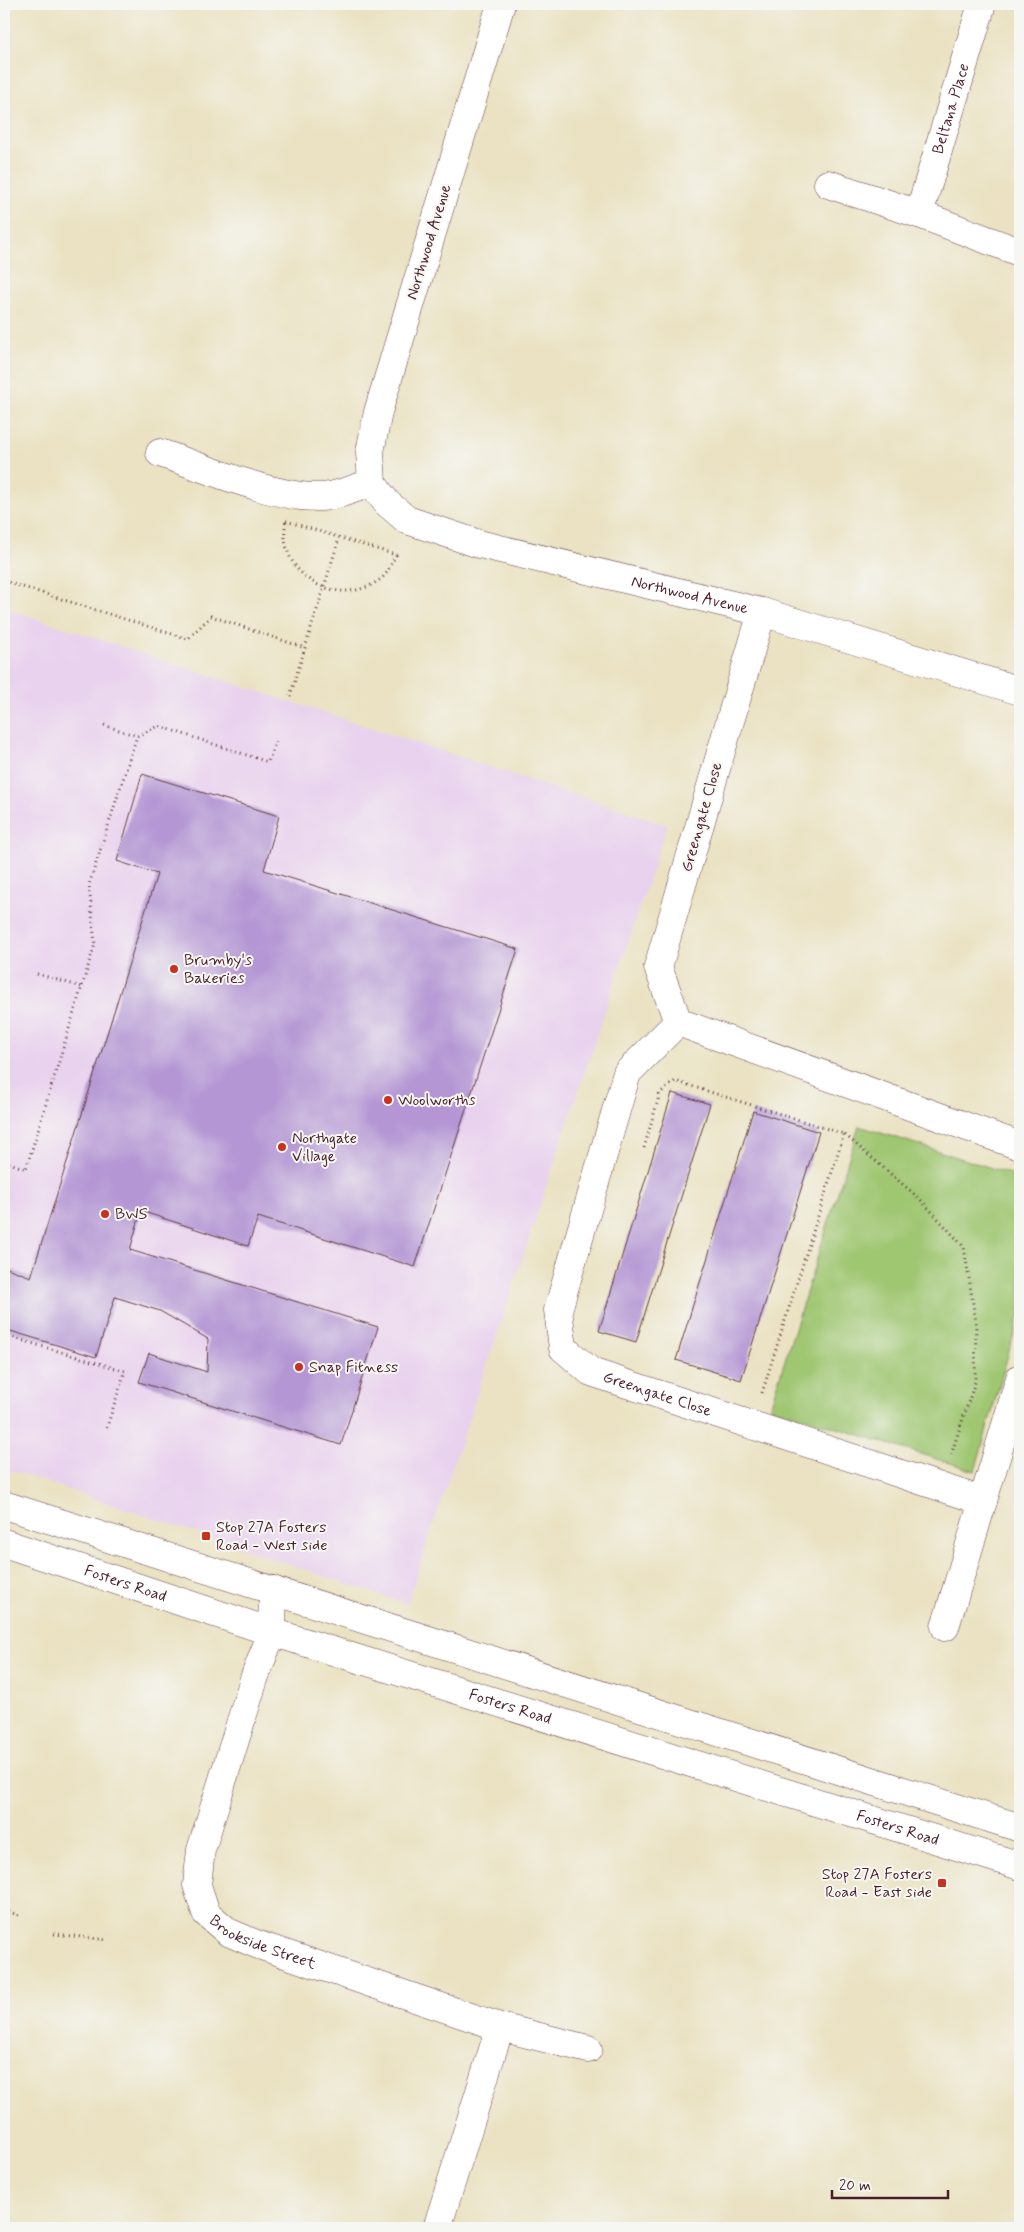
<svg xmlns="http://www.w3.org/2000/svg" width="1024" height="2232" viewBox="0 0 1024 2232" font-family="Mynerve,sans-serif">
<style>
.built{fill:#e9d2ee}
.green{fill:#9fc671;stroke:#74724e}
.building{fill:#b496d4}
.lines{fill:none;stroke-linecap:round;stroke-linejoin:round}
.minor-casing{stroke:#623c42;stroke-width:29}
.major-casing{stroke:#623c42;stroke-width:29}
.path{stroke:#623c42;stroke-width:3;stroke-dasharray:1 4;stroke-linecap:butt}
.minor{stroke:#fff;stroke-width:28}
.major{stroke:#fff;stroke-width:28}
.poi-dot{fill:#c8321e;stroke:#f6f6f2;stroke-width:2}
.labels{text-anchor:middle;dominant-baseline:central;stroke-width:4;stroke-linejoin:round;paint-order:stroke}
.street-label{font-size:16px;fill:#4a1f2b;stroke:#f6f6f2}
.poi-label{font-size:16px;fill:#4a1f2b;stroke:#f6f6f2;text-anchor:start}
</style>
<rect width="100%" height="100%" fill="#f6f6f2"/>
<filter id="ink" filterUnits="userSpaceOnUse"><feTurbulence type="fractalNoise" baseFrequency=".02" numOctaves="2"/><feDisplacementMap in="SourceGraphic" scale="10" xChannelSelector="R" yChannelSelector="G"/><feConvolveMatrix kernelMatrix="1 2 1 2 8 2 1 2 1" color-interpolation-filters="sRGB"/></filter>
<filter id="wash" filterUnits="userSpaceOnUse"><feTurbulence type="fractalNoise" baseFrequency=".0096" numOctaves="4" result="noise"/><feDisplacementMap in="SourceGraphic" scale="20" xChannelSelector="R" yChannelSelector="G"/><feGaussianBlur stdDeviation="1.12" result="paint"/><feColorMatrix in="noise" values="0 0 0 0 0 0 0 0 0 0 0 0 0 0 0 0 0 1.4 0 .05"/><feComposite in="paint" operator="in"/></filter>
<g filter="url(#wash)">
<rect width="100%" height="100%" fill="#eae2c2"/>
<polygon class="built" points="4,608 667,825 407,1604 4,1468"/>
<polygon class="green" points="859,1126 1020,1177 1020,1313 975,1471 770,1407"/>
<g id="blocks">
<g class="building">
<polygon points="142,774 279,816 264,870 518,949 415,1267 258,1217 248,1246 141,1211 130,1250 378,1327 341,1445 139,1382 149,1353 207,1372 208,1339 160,1311 115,1297 96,1357 4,1329 4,1267 31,1277 157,874 117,861"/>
<polygon points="672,1093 710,1104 636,1342 599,1331"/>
<polygon points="753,1111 819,1132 741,1380 676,1360"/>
</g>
</g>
</g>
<g filter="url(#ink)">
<use href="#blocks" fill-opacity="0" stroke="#623c42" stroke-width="1"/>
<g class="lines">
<g class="minor-casing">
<g id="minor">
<path id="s1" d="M 501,4 L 378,412 L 370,452 L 372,483 L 387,503 L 407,520 L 479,544 L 762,612 L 1020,691"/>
<polyline points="828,184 919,214 1019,252"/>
<path id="s2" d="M 919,214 L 982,4"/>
<path d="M 160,453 C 205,468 274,498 320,497 C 337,497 356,487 372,483"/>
<polyline points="762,612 658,967 678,1022 1020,1146"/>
<path id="s3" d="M 678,1022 L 627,1073 L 558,1310 L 563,1348 L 591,1372 L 983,1501"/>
<path id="s4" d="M 273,1590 L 272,1632 L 254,1679 L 201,1850 L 197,1885 L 206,1913 L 228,1932 L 256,1944 L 500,2027 L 588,2049"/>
<polyline points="945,1627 1020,1378"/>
<polyline points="437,2228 500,2027"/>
</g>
</g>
<g class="major-casing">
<g id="major">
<polyline points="4,1505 1020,1828"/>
<path id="s5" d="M 4,1543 L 272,1632 L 1020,1866"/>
</g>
</g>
<g class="path">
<path d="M 286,521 L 396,555 C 392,562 388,573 382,578 C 339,612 275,575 286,521 Z"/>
<polyline points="4,581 188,639 211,616 305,648"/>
<polyline points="290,696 339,539"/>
<polyline points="104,725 137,736 159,726 268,762 276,741"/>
<polyline points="37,974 82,987"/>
<polyline points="644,1148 660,1093 675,1081 844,1134 920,1199 964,1247 976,1323 975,1382 951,1455"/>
<polyline points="4,1161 26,1169 95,944 89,885 137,736"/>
<polyline points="4,1335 125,1371 106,1430"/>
<polyline points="762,1393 844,1134"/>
<polyline points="4,1909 19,1916"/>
<polyline points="54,1934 108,1940"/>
</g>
<use href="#minor" class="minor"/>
<use href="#major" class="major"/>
</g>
</g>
<g class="poi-dot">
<circle cx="174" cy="969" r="5"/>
<circle cx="388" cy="1100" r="5"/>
<circle cx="282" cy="1147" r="5"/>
<circle cx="105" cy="1214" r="5"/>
<circle cx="299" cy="1367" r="5"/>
<rect x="201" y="1531" width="10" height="10" rx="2.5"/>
<rect x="937" y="1878" width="10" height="10" rx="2.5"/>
</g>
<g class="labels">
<g class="street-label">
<text stroke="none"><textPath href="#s2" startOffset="110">Beltana Place</textPath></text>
<text transform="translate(429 242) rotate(-73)">Northwood Avenue</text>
<text stroke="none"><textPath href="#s1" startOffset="842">Northwood Avenue</textPath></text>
<text transform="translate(702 817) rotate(-74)">Greengate Close</text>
<text stroke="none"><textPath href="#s3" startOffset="464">Greengate Close</textPath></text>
<text stroke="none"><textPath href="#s5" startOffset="128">Fosters Road</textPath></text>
<text stroke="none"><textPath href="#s5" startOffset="532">Fosters Road</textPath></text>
<text stroke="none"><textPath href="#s5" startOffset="938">Fosters Road</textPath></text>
<text stroke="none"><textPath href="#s4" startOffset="401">Brookside Street</textPath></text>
</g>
<g class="poi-label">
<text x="184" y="960">Brumby's<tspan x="184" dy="18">Bakeries</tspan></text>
<text x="398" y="1100">Woolworths</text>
<text x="292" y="1138">Northgate<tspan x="292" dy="18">Village</tspan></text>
<text x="115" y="1214">BWS</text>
<text x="309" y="1367">Snap Fitness</text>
<text x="216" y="1527">Stop 27A Fosters<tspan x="216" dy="18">Road - West side</tspan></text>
<text x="932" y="1874" text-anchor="end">Stop 27A Fosters<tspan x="932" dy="18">Road - East side</tspan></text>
</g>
</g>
<rect width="1024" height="2232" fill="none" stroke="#f6f6f2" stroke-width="20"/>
<path d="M832 2190v8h116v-8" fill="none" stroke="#4a1f2b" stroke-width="2.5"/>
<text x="839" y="2190" font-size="15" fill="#4a1f2b" stroke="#f6f6f2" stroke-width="4" paint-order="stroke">20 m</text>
</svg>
